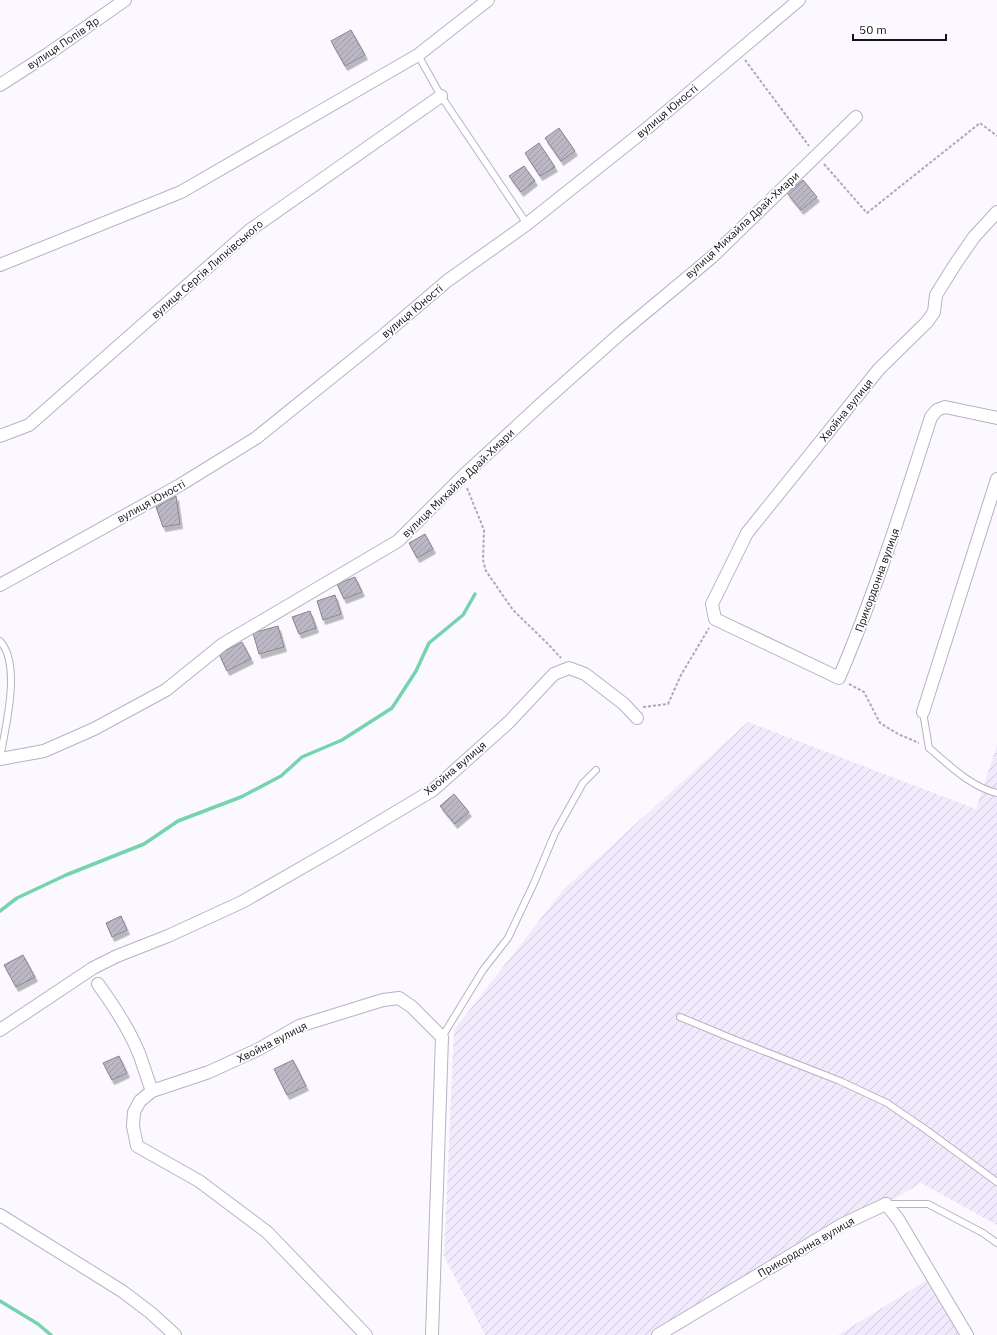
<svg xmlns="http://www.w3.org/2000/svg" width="997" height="1335" viewBox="0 0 997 1335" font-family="'IBM Plex Sans',sans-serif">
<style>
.industrial{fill:url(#industrial-furrows)}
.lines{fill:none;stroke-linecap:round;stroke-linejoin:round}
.stream{stroke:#75d4ad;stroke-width:3.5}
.building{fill:url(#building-hatch);stroke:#888390;filter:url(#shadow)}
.lane-casing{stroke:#b8b2c1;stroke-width:8}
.street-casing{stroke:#b8b2c1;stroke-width:14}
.path{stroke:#adabb1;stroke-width:2;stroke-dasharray:3 2;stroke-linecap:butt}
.lane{stroke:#fff;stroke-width:6}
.street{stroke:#fff;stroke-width:12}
.labels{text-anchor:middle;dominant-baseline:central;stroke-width:3.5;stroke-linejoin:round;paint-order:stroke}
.street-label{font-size:11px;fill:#161419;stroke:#fff}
</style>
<defs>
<pattern id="industrial-furrows" width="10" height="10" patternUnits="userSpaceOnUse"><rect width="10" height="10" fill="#f1eafc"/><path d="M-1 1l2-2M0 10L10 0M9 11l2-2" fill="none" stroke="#cec8d7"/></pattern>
<pattern id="building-hatch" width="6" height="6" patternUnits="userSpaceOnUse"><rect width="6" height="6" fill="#bcb7c5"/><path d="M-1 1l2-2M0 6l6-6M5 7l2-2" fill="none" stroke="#a19ca9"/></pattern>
<filter id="shadow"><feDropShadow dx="2.5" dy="4.5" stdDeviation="0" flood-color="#0004"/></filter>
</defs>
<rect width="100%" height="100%" fill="#fbf9ff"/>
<g class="industrial">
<polygon points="748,722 976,809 997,745 997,1225 921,1183 668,1335 485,1335 444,1256 454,1030 563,890"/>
<polygon points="937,1274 975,1335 838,1335"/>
</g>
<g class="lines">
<g class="stream">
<polyline points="0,911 17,898 66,875 144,844 178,821 241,797 281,776 302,757 342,740 392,708 416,671 429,643 463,615 475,594"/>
<polyline points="0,1301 38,1324 51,1335"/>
</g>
</g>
<g class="building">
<polygon points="351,30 365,55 345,66 331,41"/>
<polygon points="559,128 575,151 561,161 545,138"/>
<polygon points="539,143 555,167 540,176 525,153"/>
<polygon points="524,166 535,181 521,192 509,176"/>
<polygon points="803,180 817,197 801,210 787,193"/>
<polygon points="176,496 180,524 163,527 156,507"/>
<polygon points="425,534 433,549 417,558 409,543"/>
<polygon points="355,577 362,592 344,599 337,584"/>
<polygon points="335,595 341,614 323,620 317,601"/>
<polygon points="310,611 316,628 299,634 292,617"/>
<polygon points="278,626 284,647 259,654 253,633"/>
<polygon points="242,642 251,659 227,671 219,654"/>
<polygon points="454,794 469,812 455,824 440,806"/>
<polygon points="121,916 127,930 112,937 106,923"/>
<polygon points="23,955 35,977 16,987 4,965"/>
<polygon points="119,1056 127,1073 112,1080 103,1063"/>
<polygon points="293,1060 306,1086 287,1095 274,1069"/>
</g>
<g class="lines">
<g class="lane-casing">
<g id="lane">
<polyline points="418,55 441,96 527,224"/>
<path d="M 0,641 C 22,665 5,729 0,758"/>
<path d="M 923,712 L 929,748 C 949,765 971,787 997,793"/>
<polyline points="680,1017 733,1039 840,1081 887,1103 925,1129 997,1182"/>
<polyline points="442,1037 483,970 508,938 534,883 555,833 583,783 596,770"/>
<polyline points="887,1204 928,1204 983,1233 997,1243"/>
</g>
</g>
<g class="street-casing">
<g id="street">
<polyline points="0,85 48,54 125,0"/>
<path d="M 997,212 L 974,237 L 956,263 L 936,295 L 934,312 L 927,322 L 879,369 L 747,533 L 712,604 L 715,619 L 839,678 C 875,593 903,505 931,417 L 937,410 L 945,407 L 997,418"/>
<polyline points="0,265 181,192 418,55 488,0"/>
<polyline points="0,436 29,425 250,230 441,96"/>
<polyline points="0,585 180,485 256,438 379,339 447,281 527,224 645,130 799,0"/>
<polyline points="923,712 997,479"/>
<polyline points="0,759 44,751 94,729 166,690 223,644 398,541 463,476 541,404 622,332 712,257 856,117"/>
<path d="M 98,984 C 114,1006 130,1030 140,1056 C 144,1068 148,1080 152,1091"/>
<polyline points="0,1030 93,968 117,956 168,936 242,902 336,848 433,790 509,722 554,674 569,668 585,674 624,704 637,718"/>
<polyline points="0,1215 122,1291 151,1313 175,1335"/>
<polyline points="366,1335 267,1232 199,1181 137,1146 133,1126 134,1112 140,1101 152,1091 209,1072 259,1049 299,1026 383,1000 399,998 412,1007 442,1037 432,1335"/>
<polyline points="658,1335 843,1224 886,1204 898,1219 967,1335"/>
</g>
</g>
<g class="path">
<polyline points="745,60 809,146"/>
<polyline points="824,164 867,213 980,123 997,136"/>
<polyline points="467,488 484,530 483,560 486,571 513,610 547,643 561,658"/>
<polyline points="849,684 864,692 880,723 898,734 919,743"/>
<polyline points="643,707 668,704 681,675 709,628"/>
</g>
<use href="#lane" class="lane"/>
<use href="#street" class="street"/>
</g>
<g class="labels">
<g class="street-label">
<text transform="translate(63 43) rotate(-34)">вулиця Попів Яр</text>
<text transform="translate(667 111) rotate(-40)">вулиця Юності</text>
<text transform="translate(742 225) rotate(-43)">вулиця Михайла Драй-Хмари</text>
<text transform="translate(207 269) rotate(-41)">вулиця Сергія Липківського</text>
<text transform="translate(412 311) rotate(-40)">вулиця Юності</text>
<text transform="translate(846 410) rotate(-51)">Хвойна вулиця</text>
<text transform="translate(458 483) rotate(-44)">вулиця Михайла Драй-Хмари</text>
<text transform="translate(151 501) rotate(-29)">вулиця Юності</text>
<text transform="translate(877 580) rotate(-70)">Прикордонна вулиця</text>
<text transform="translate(455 768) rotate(-40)">Хвойна вулиця</text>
<text transform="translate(272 1042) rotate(-27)">Хвойна вулиця</text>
<text transform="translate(806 1247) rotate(-30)">Прикордонна вулиця</text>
</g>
</g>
<path d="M853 34v6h93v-6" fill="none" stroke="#161419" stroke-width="2"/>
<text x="859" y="34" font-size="12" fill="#161419" stroke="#ffffff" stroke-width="3" paint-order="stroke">50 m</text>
</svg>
